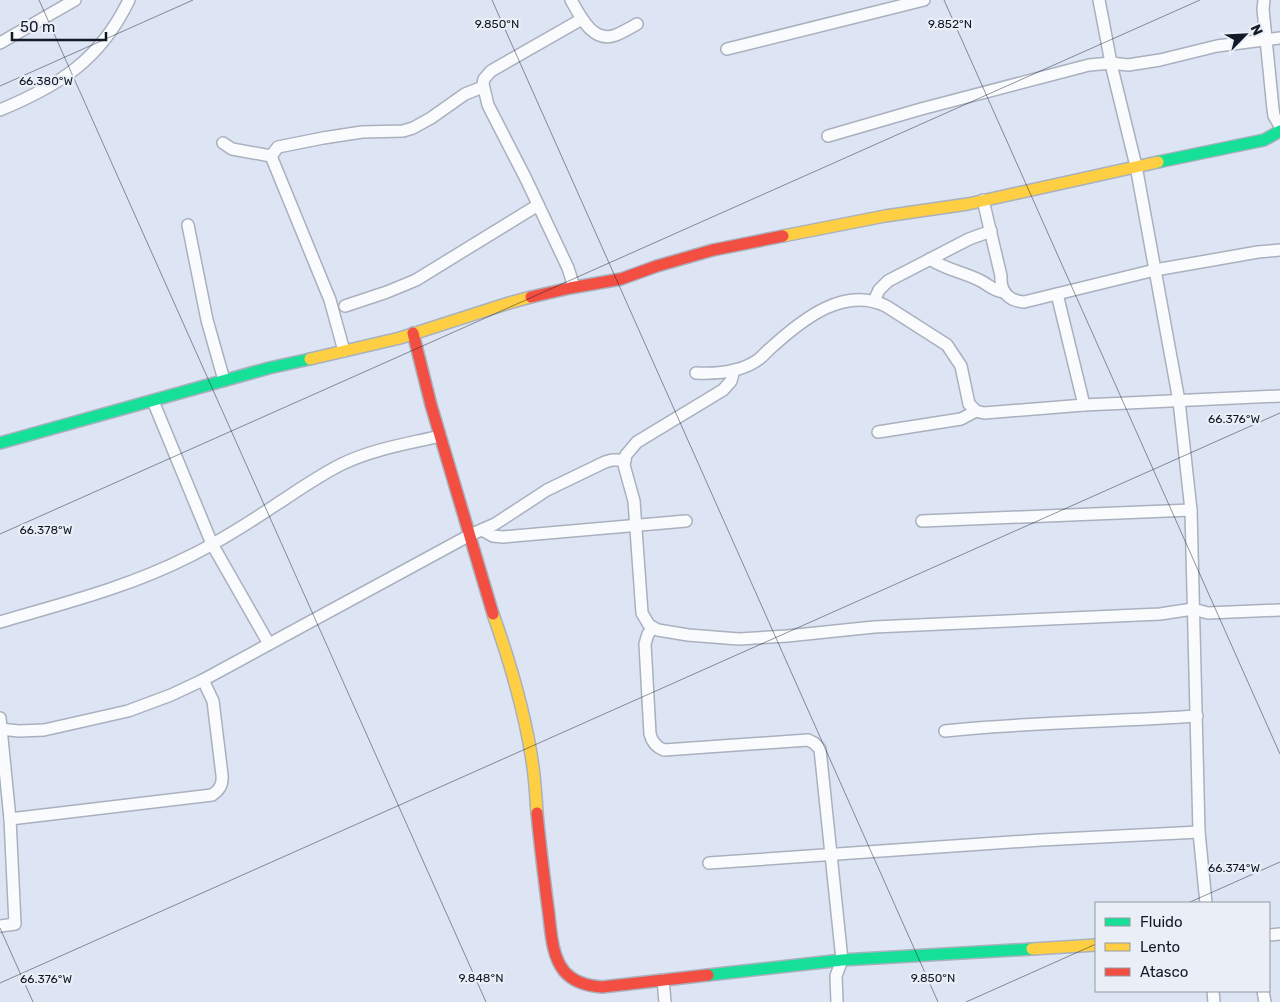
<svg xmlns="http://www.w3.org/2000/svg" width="1280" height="1002" viewBox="0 0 1280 1002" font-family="Rubik,sans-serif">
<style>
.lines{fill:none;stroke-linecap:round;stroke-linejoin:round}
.street-casing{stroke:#a9b0be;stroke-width:14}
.fast-casing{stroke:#a9b0be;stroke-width:14}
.slow-casing{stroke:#a9b0be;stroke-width:14}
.jam-casing{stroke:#a9b0be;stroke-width:14}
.street{stroke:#fafbfd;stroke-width:11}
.fast{stroke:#16e098;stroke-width:11}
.slow{stroke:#ffcf43;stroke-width:11}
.jam{stroke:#f24e42;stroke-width:11}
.ticks{fill:none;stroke:#121927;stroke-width:1;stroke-opacity:0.45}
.ticks-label{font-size:12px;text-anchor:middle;fill:#121927;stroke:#eaeef7;stroke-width:4.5;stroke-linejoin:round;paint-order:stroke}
</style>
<rect width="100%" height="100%" fill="#dde4f3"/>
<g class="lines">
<g class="street-casing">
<g id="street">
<path d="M 571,0 C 580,16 593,44 616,35 C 623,32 630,28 637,24"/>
<polyline points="1099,0 1112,68 1136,166 1179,401 1191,510 1199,832 1206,903"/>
<polyline points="1264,0 1263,9 1273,109 1274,116 1280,126"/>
<polyline points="0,43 75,0"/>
<polyline points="727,49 924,0"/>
<path d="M 0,110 C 60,85 100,60 129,0"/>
<polyline points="828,136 921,109 1089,65 1111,63 1128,65 1160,60 1217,46 1280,38"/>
<polyline points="223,143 232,149 271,156"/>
<polyline points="271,156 278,147 323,138 362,132 403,131 413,128 431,118 465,94 483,87"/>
<polyline points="271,156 330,300 344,351"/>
<path d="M 983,200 L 1001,276 C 1000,292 1009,301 1024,302 L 1155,270 L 1258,252 L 1280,250"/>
<polyline points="188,225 207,320 224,380"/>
<path d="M 930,259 C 944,269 963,272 979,280 C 988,284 993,291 1004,292"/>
<polyline points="574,287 568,268 526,179 488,105 483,84 484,79 491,71 582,19"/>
<polyline points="1057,294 1084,405"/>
<polyline points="874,301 879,290 888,281 969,239 991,231"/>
<polyline points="345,306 387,292 416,280 538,205"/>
<polyline points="734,370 731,381 723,390 637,442 626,455 624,465 634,501 642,613 649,625 658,630 688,635 739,639 787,636 874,627 1160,614 1193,609 1208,613 1280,610"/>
<path d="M 696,373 C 717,374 742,372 759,359 C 764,355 768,350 773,346 C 803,319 844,286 886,306 L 947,345 L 961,366 L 969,404 L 976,411 L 984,413 L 1084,405 L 1280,396"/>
<polyline points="153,401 212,544 269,644"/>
<polyline points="878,432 961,419 976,411"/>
<polyline points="922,521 1191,510"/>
<polyline points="482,530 493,536 503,537 686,521"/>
<path d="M 0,622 C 65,603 129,587 190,556 C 219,542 247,524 274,506 C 297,491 318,476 342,464 C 373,449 407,444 440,436"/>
<path d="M 653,628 L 648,634 L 645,644 L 650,734 C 652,742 656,747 664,750 L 808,740 L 814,743 L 820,749 L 842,960 L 836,976 L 837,1002"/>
<polyline points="0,718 10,819 15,924 0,926"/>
<polyline points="0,729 19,731 44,730 128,711 171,695 203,680 470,535 495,524 547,490 605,462 612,460 625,460"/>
<path d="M 945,731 C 1028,722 1113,722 1197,716"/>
<path d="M 10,819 L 212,795 C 220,790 223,784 222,775 L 213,701 L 203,680"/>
<polyline points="709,863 1041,840 1199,832"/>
<polyline points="1269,935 1280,934"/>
<polyline points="663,980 665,1002"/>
<polyline points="1213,991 1214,1002"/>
<polyline points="1263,991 1265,1002"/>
</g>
</g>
<g class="fast-casing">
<g id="fast">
<polyline points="1158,162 1264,140 1280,131"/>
<polyline points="0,443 269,368 310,359"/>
<polyline points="708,975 842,960 1032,949"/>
</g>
</g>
<g class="slow-casing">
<g id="slow">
<polyline points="783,236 885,216 968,204 1158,162"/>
<polyline points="310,359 400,338 509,303 531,297"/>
<path d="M 493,614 C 510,662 526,716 533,767 C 535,782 536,797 537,813"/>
<polyline points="1032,949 1096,945"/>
</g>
</g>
<g class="jam-casing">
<g id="jam">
<polyline points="531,297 570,288 621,279 657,266 713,250 783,236"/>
<polyline points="413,333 431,405 493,614"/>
<path d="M 537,813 C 540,845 544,877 548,908 C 551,929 551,955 564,971 C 574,983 588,986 602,987 L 708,975"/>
</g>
</g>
<use href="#street" class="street"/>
<use href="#fast" class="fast"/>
<use href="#slow" class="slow"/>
<use href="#jam" class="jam"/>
</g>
<path class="ticks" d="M 39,0 L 486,1002M 492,0 L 938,1002M 944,0 L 1280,754M 0,86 L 193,0M 0,534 L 1200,0M 1188,903 L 1280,862M 0,928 L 33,1002M 0,983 L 1280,413M 966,1002 L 1096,944"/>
<g class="ticks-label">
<text x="497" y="28">9.850°N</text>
<text x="950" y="28">9.852°N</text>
<text x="46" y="85">66.380°W</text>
<text x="1234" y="423">66.376°W</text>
<text x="46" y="534">66.378°W</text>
<text x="1234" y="872">66.374°W</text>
<text x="481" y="982">9.848°N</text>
<text x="933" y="982">9.850°N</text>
<text x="46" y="983">66.376°W</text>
</g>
<rect x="1095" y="902" width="175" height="90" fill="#eaeef7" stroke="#9499a4"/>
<rect x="1105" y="918" width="25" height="8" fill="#16e098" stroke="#9499a4"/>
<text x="1140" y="927" font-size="15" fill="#121927">Fluido</text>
<rect x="1105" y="943" width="25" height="8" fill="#ffcf43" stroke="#9499a4"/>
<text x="1140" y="952" font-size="15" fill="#121927">Lento</text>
<rect x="1105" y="968" width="25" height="8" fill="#f24e42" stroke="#9499a4"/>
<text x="1140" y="977" font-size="15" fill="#121927">Atasco</text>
<g transform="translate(1245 35) rotate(66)" stroke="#eaeef7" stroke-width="4" paint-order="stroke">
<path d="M0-4L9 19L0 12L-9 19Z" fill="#121927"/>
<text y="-8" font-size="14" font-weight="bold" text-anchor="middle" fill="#121927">N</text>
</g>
<path d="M12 32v8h94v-8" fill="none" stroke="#121927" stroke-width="2.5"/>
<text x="20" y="32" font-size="15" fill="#121927" stroke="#eaeef7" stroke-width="4" paint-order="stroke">50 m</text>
</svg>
